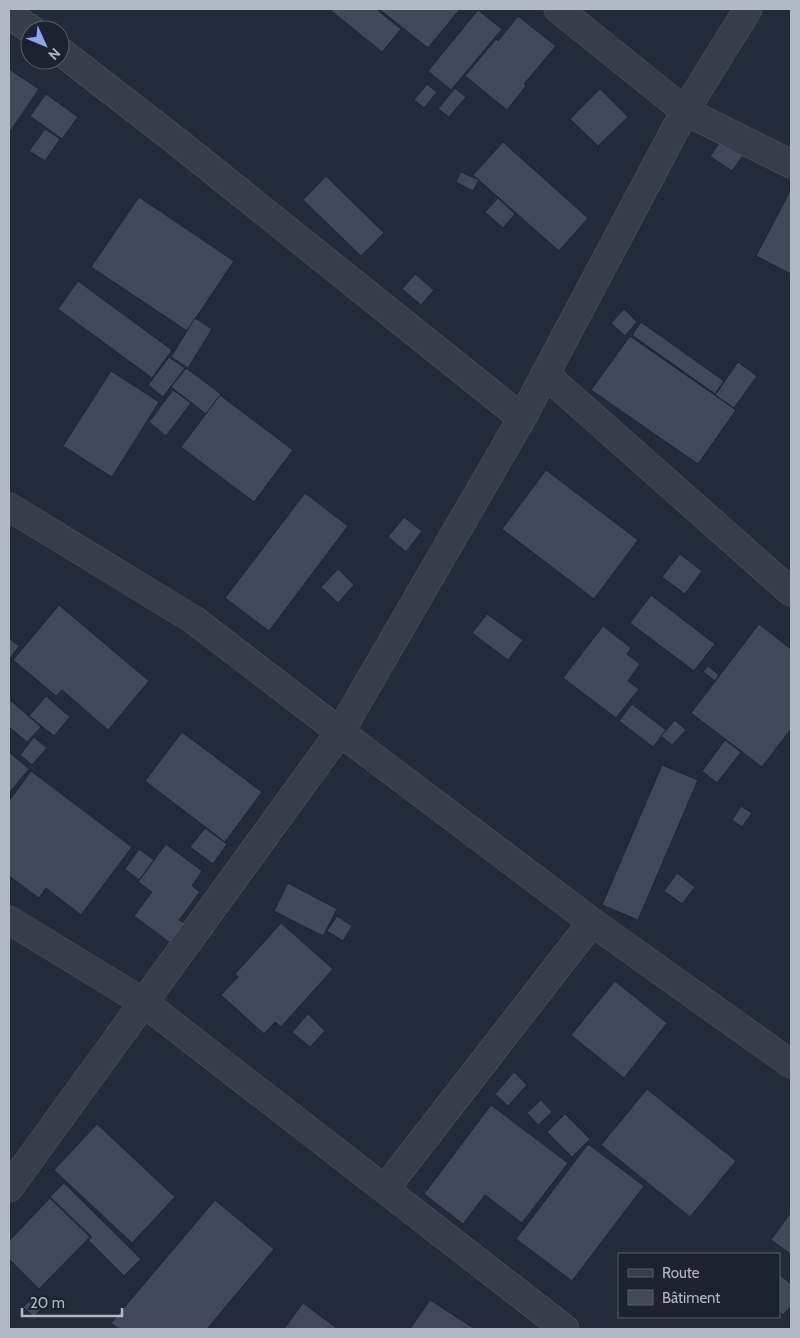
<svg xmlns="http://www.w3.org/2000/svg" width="800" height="1338" viewBox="0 0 800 1338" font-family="Cabin,sans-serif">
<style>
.building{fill:#404859;stroke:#1e2431}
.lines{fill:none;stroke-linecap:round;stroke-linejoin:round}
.street-casing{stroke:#525865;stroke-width:29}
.street{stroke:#373d4a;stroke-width:28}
</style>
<rect width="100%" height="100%" fill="#232a3a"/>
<g class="building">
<polygon points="329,9 376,9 401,29 382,52"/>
<polygon points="379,9 460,9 428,48"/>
<polygon points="478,10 502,29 451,90 428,71"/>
<polygon points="518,16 556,46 524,84 526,86 507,110 465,76 496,39 498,41"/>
<polygon points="9,69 39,89 9,133"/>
<polygon points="427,84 437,92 424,108 414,100"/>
<polygon points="455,88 466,97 449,117 438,109"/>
<polygon points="600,89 628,117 598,146 570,119"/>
<polygon points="46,94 78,117 62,139 30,116"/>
<polygon points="45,129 60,139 45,161 29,151"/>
<polygon points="726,134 747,150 732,171 710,156"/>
<polygon points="503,142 588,218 559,251 473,175"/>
<polygon points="461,172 479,180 473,191 456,182"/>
<polygon points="326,176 384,233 361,256 303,200"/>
<polygon points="791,189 791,274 756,256"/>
<polygon points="139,197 234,261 187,331 91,267"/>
<polygon points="498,198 515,214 503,228 485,212"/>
<polygon points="415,274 434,290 421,305 402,289"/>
<polygon points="78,281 172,350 152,378 58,309"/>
<polygon points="624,309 637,322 625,336 611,323"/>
<polygon points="195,318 212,329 188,368 171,357"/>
<polygon points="641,322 724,381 715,394 632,335"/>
<polygon points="630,336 736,410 698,464 591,390"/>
<polygon points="169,357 185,368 163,397 148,385"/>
<polygon points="738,362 757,376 734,408 715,395"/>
<polygon points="186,368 221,394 206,414 171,387"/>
<polygon points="111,371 159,402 112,477 63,446"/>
<polygon points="173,390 191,403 166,436 149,422"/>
<polygon points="220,395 293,450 254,502 181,447"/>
<polygon points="546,470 638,540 594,599 502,529"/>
<polygon points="305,493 348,526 269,631 225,598"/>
<polygon points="404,517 422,531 406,552 388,537"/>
<polygon points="680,554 702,571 685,594 662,577"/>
<polygon points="338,569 354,585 338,603 321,587"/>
<polygon points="651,595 715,644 694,671 630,623"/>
<polygon points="59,605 149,681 108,730 62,690 56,696 13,660"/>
<polygon points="487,614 523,640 508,660 472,633"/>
<polygon points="759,624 791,649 791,729 762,767 691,713"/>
<polygon points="603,626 631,648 627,654 640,664 628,681 639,689 616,718 563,678"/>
<polygon points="9,638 19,646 9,660"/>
<polygon points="708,666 719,675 715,681 703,672"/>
<polygon points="46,696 70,717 54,736 29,716"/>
<polygon points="9,699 41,727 27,742 9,727"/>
<polygon points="632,704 666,730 653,747 619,721"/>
<polygon points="675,720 686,730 672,745 661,736"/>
<polygon points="182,732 262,792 225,842 145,781"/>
<polygon points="34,737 47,748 32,765 20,755"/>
<polygon points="725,740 741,752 717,783 702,771"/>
<polygon points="9,752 29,769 9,793"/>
<polygon points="662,765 698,780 638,920 602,905"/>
<polygon points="31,771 132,847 81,915 46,888 39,898 9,876 9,801"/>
<polygon points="741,806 752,813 742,827 732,820"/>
<polygon points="205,828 227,844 213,864 190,847"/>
<polygon points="166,844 202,871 192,886 200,892 179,920 186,924 172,944 134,916 152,892 138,882"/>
<polygon points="139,849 154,860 139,880 125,869"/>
<polygon points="677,873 695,887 682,904 664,891"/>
<polygon points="288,883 337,909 323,936 274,911"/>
<polygon points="337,916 352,926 343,941 327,931"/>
<polygon points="281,923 333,969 281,1027 275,1022 264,1034 221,995 238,977 235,974"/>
<polygon points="615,981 667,1023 624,1078 571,1035"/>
<polygon points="308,1014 325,1031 310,1047 292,1032"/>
<polygon points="514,1072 527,1085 508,1106 495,1094"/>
<polygon points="647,1089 736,1161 690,1217 601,1145"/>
<polygon points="541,1100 552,1112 538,1125 527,1113"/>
<polygon points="491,1105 568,1163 522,1223 485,1195 463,1224 424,1194"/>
<polygon points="565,1114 590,1139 572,1157 547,1132"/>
<polygon points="97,1124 175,1197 132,1243 54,1170"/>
<polygon points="588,1144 644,1186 572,1281 516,1239"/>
<polygon points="64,1183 141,1259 124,1276 88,1240 92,1237 50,1197"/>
<polygon points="50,1198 90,1237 39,1289 9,1259 9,1241"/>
<polygon points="215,1200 274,1249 207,1329 119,1329 111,1323"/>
<polygon points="791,1212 791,1254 771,1240"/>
<polygon points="779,1274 791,1284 791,1306 783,1315 779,1311"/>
<polygon points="33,1297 43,1307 34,1317 23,1307"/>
<polygon points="430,1300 475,1329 410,1329"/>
<polygon points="303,1303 338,1329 284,1329"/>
</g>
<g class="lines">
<g class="street-casing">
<g id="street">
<polyline points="558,9 685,111 791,164"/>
<polyline points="9,15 32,30"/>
<polyline points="60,51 175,140 522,418"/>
<polyline points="545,374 791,592"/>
<polyline points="9,507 194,620 340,732 592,922 791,1064"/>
<polyline points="9,920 143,1002 565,1329"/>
<polyline points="9,1188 340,732 522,418 685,111 748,9"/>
<polyline points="385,1189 592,922"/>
</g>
</g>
<use href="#street" class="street"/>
</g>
<rect width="800" height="1338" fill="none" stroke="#b2b8c6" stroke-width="20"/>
<rect x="618" y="1253" width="162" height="65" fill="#1c222f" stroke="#585e6b"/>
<rect x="628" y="1269" width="25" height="8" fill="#373d4a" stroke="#585e6b"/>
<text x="662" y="1278" font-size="15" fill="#b2b8c6">Route</text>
<rect x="628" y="1290" width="25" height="15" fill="#404859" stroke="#585e6b"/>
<text x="662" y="1303" font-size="15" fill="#b2b8c6">Bâtiment</text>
<g transform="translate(45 45) rotate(134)"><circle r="24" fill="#1c222f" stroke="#585e6b"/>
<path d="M0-4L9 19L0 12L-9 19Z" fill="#8ba7f3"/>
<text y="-8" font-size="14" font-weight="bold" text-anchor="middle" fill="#b2b8c6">N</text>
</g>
<path d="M22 1308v8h100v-8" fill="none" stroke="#b2b8c6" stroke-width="2.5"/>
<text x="30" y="1308" font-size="15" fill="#b2b8c6" stroke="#1c222f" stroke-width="4" paint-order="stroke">20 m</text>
</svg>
